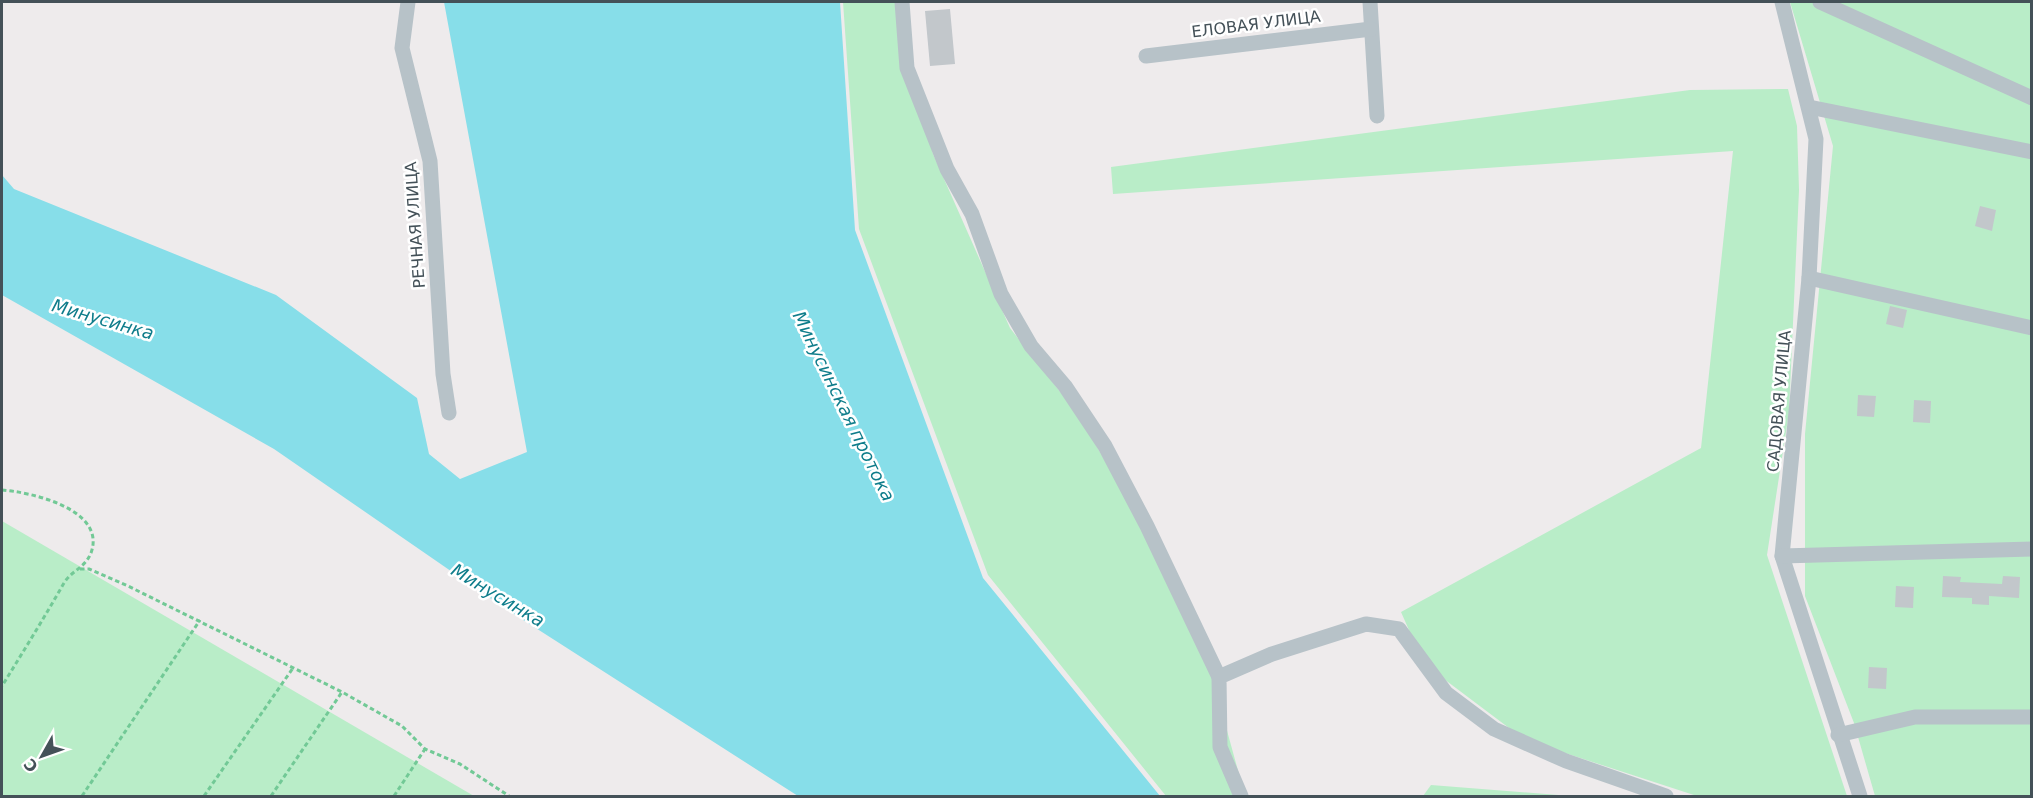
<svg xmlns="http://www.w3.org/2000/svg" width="2033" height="798" viewBox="0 0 2033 798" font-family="'DejaVu Sans',sans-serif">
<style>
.green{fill:#b9edc8}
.water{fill:#87dee9}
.building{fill:#c2c7cb}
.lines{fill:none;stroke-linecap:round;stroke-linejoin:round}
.path{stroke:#72c996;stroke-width:3;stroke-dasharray:4.5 3;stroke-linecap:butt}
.minor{stroke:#b7c2c8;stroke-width:15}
.labels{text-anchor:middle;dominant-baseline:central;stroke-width:5;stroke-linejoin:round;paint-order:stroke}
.street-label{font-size:16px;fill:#445158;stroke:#fff}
.water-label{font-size:18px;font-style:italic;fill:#0f7d8b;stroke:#fff}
</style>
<rect width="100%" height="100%" fill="#eeebec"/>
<g class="green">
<polygon points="843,2 895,2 933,154 1010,328 1080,417 1154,547 1212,676 1245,796 1166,796 988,575 859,229"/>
<polygon points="1790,2 2031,2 2031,796 1875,796 1854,723 1805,596 1805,434 1833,146"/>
<polygon points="1788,89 1797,126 1799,190 1789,412 1767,555 1847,796 1697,796 1525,740 1424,664 1401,612 1701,448 1733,151 1113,194 1111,167 1690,90"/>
<polygon points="2,521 474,796 2,796"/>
<polygon points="1431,785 1571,796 1423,796"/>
</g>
<polygon class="water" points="444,2 840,2 855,230 983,578 1160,796 798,796 503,607 274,449 2,295 2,175 14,189 276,295 417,398 429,454 460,479 527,452"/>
<g class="building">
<polygon points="950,9 955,64 930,66 925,11"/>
<polygon points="1980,206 1996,210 1992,231 1975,226"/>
<polygon points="1890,306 1907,310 1903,328 1886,324"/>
<polygon points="1858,395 1876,396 1874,417 1857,416"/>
<polygon points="1914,400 1931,401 1930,423 1913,422"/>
<polygon points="1943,576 1961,577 1960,582 2002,584 2003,576 2020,577 2019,598 1989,596 1989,605 1972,604 1972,598 1942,597"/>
<polygon points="1896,586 1914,587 1913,608 1895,607"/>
<polygon points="1869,667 1887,668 1886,689 1868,688"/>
</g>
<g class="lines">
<g class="path">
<path d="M 2,490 C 30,492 107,509 91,553 C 85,568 71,571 64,583 C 44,618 23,652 2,686"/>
<polyline points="80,569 89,569 128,586 342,692 402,726 425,749 460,764 509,796"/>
<polyline points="82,796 200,620"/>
<polyline points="204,796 293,668"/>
<polyline points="271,796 342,692"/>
<polyline points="394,796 425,749"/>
</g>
<g class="minor">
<polyline points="408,2 402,48 430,161 443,374 449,413"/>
<polyline points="902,2 907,68 947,169 972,214 1001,294 1031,346 1065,386 1105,446 1147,526 1219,677"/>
<polyline points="1370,2 1377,116"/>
<polyline points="1782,2 1816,139 1809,278 1782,556 1860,796"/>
<polyline points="1820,2 2032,98"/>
<polyline points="1146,56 1371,29"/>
<polyline points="1809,107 2032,152"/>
<polyline points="1809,278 2032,328"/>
<polyline points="1782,556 2032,549"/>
<polyline points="1838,735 1915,717 2032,717"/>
<polyline points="1241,796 1220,747 1219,677 1272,654 1366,624 1399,629 1446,693 1494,729 1566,761 1666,796"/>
</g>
</g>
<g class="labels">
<g class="street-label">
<text transform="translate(1256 24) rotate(-7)">ЕЛОВАЯ УЛИЦА</text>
<text transform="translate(415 225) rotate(-94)">РЕЧНАЯ УЛИЦА</text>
<text transform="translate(1779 401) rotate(-85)">САДОВАЯ УЛИЦА</text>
</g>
<g class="water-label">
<text transform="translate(103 319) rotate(16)">Минусинка</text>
<text transform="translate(844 406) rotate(64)">Минусинская протока</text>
<text transform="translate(498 595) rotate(31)">Минусинка</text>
</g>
</g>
<rect width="2033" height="798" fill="none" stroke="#445158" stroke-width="6"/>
<g transform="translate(42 756) rotate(230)" stroke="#ffffff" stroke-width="4.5" paint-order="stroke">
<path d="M0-4.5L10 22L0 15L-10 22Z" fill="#445158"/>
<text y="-9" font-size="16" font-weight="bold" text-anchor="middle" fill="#445158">С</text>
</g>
</svg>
